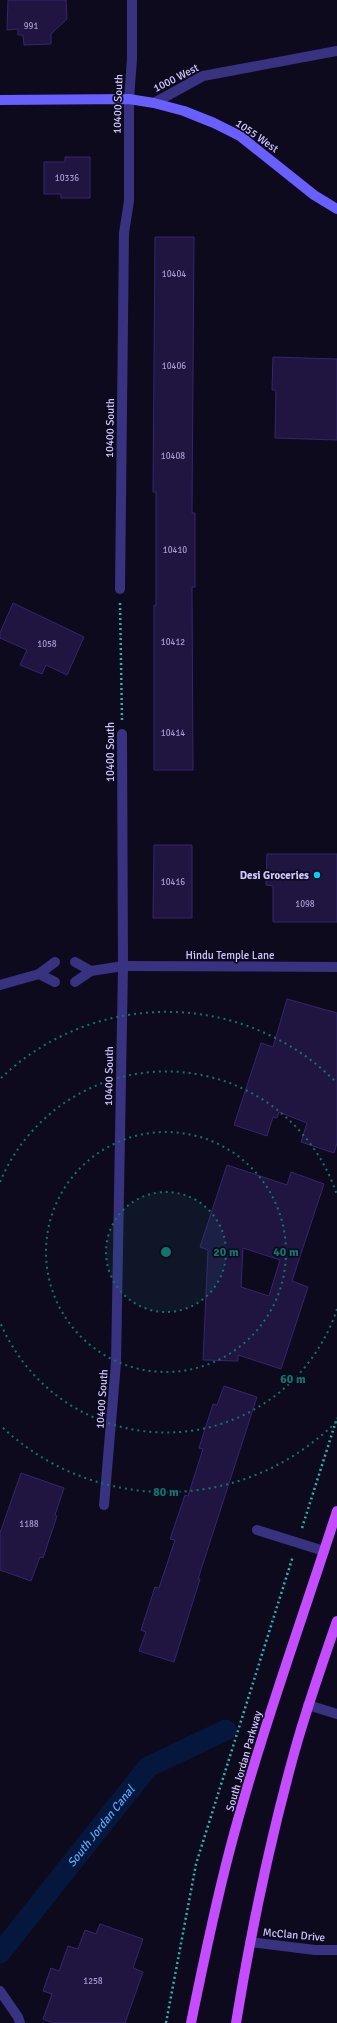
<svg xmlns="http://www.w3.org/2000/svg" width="337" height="2023" viewBox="0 0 337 2023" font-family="Signika,sans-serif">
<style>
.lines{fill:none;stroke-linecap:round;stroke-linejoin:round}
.canal{stroke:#05173c;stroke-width:21}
.building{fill:#1f1540;stroke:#37256e;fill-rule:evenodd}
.path{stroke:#24b6b3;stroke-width:2.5;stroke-dasharray:2 3;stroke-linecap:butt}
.lane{stroke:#383280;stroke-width:10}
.street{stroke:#383280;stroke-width:10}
.secondary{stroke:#695eff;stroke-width:10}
.primary{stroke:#c44eff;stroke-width:10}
.ring{fill:none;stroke:#0f766e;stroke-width:2;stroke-dasharray:2 4}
.poi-dot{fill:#00d0f2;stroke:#0e0a1e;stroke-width:1.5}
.labels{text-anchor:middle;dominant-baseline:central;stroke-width:3.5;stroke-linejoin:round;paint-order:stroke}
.number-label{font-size:9px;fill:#a49acf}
.street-label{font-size:11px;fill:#d0c7ff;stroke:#0e0a1e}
.poi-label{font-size:11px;font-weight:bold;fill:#d0c7ff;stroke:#0e0a1e;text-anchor:end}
.water-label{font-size:12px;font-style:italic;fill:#55a9ff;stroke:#0e0a1e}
.centre{fill:#0f766e;stroke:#0e0a1e;stroke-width:2}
.ring-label{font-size:12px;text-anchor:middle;font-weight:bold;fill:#0f766e;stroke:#0e0a1e;stroke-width:3.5;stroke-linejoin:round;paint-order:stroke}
</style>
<rect width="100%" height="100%" fill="#0e0a1e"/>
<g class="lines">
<path class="canal" id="s1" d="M 0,1953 L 148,1767 L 226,1730"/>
</g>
<g class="building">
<polygon points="8,0 66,0 67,19 51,34 51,44 24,45 23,35 18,35 18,29 7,30"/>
<polygon points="65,157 90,157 90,198 61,198 61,194 44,194 44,162 65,162"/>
<polygon points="155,237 194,237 192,513 195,513 195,587 192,587 193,770 154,770 154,605 156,606 156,492 153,492"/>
<polygon points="273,357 337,359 337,440 275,438 276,390 272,390"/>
<polygon points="13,603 84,637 67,675 46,665 42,674 20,665 27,650 0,638 0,633"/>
<polygon points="154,845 192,845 192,918 153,918"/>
<polygon points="267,854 337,854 337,922 273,922 273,886 266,885"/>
<polygon points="287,999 337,1013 337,1143 334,1153 301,1142 307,1123 279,1112 277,1118 273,1117 267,1136 234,1125 261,1043 273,1047"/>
<path d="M 227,1165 L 287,1185 L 291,1172 L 324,1184 L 292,1281 L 308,1287 L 281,1369 L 238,1355 L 238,1361 L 203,1360 L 208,1250 L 200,1247 ZM 243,1248 L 280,1260 L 269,1296 L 241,1287 Z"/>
<polygon points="224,1386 257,1397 198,1579 200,1579 174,1662 139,1651 146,1632 141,1630 155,1587 159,1588 175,1540 170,1539 185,1495 188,1496 203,1449 199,1448 213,1404 217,1405"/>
<polygon points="21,1473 64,1488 55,1515 57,1516 43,1558 40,1557 31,1581 0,1570 0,1533"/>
<polygon points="100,1924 143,1939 133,1968 143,1972 125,2023 53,2023 43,2019 52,1994 43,1991 51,1968 59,1971 68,1946 78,1949 85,1930 96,1934"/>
</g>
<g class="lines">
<g class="path">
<polyline points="120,603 122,720"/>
<polyline points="302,1528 337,1418"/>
<polyline points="166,2023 196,1864 293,1556"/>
</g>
<g class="lane">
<polyline points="55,962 39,974 55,982"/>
<polyline points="75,962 91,971"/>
<polyline points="75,982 91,971 123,966"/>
<polyline points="0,985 39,974"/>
<polyline points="257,1530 324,1551"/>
<polyline points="308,1705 337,1714"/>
<polyline points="0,1991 18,2017 20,2023"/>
</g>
<g class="street">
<polyline points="154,103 203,76 337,51"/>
<polyline points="120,589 124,233 129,201 129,99 132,59 132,0"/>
<polyline points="123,966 337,967"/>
<polyline points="104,1505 116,1363 123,966 122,734"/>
<polyline points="250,1942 315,1950 337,1950"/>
</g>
<polyline class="secondary" points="0,100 129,99 154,103 184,111 214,123 240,136 314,195 337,209"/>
<g class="primary">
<path d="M 191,2023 C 203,1964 215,1906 230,1849 C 260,1735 301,1623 337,1511"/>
<path d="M 236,2023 C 251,1931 270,1840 295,1750 C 307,1707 322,1664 337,1621"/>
</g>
</g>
<circle cx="166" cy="1252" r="60" fill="#0f766e" fill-opacity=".12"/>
<g class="ring">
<circle cx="166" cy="1252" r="60"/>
<circle cx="166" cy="1252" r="120"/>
<path d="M337 1309A180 180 0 0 1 0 1322M0 1182A180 180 0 0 1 337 1195"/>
<path d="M336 1422A240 240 0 0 1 1 1426M1 1078A240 240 0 0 1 336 1082"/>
</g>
<circle class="poi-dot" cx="317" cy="875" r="4"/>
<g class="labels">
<g class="number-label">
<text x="31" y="26">991</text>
<text x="67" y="178">10336</text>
<text x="174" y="274">10404</text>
<text x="174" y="366">10406</text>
<text x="173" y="456">10408</text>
<text x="175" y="550">10410</text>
<text x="173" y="642">10412</text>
<text x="47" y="644">1058</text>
<text x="173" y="733">10414</text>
<text x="173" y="882">10416</text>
<text x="305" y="904">1098</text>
<text x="29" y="1524">1188</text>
<text x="93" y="1981">1258</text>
</g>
<g class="street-label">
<text transform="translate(176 78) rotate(-27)">1000 West</text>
<text transform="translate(118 104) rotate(-88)">10400 South</text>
<text transform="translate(257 136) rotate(35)">1055 West</text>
<text transform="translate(110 428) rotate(-89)">10400 South</text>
<text transform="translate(110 752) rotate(-90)">10400 South</text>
<text x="230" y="955">Hindu Temple Lane</text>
<text transform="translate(109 1076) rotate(-89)">10400 South</text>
<text transform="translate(102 1399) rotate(-86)">10400 South</text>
<text transform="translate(244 1761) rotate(-74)">South Jordan Parkway</text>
<text transform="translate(294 1935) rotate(5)">McClan Drive</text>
</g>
<g class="poi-label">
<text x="309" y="875">Desi Groceries</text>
</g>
<g class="water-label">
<text stroke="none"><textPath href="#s1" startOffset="162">South Jordan Canal</textPath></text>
</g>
</g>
<circle cx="166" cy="1252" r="6" class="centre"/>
<g class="ring-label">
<text x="226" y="1256">20 m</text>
<text x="286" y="1256">40 m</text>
<text x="293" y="1383">60 m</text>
<text x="166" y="1496">80 m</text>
</g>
</svg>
